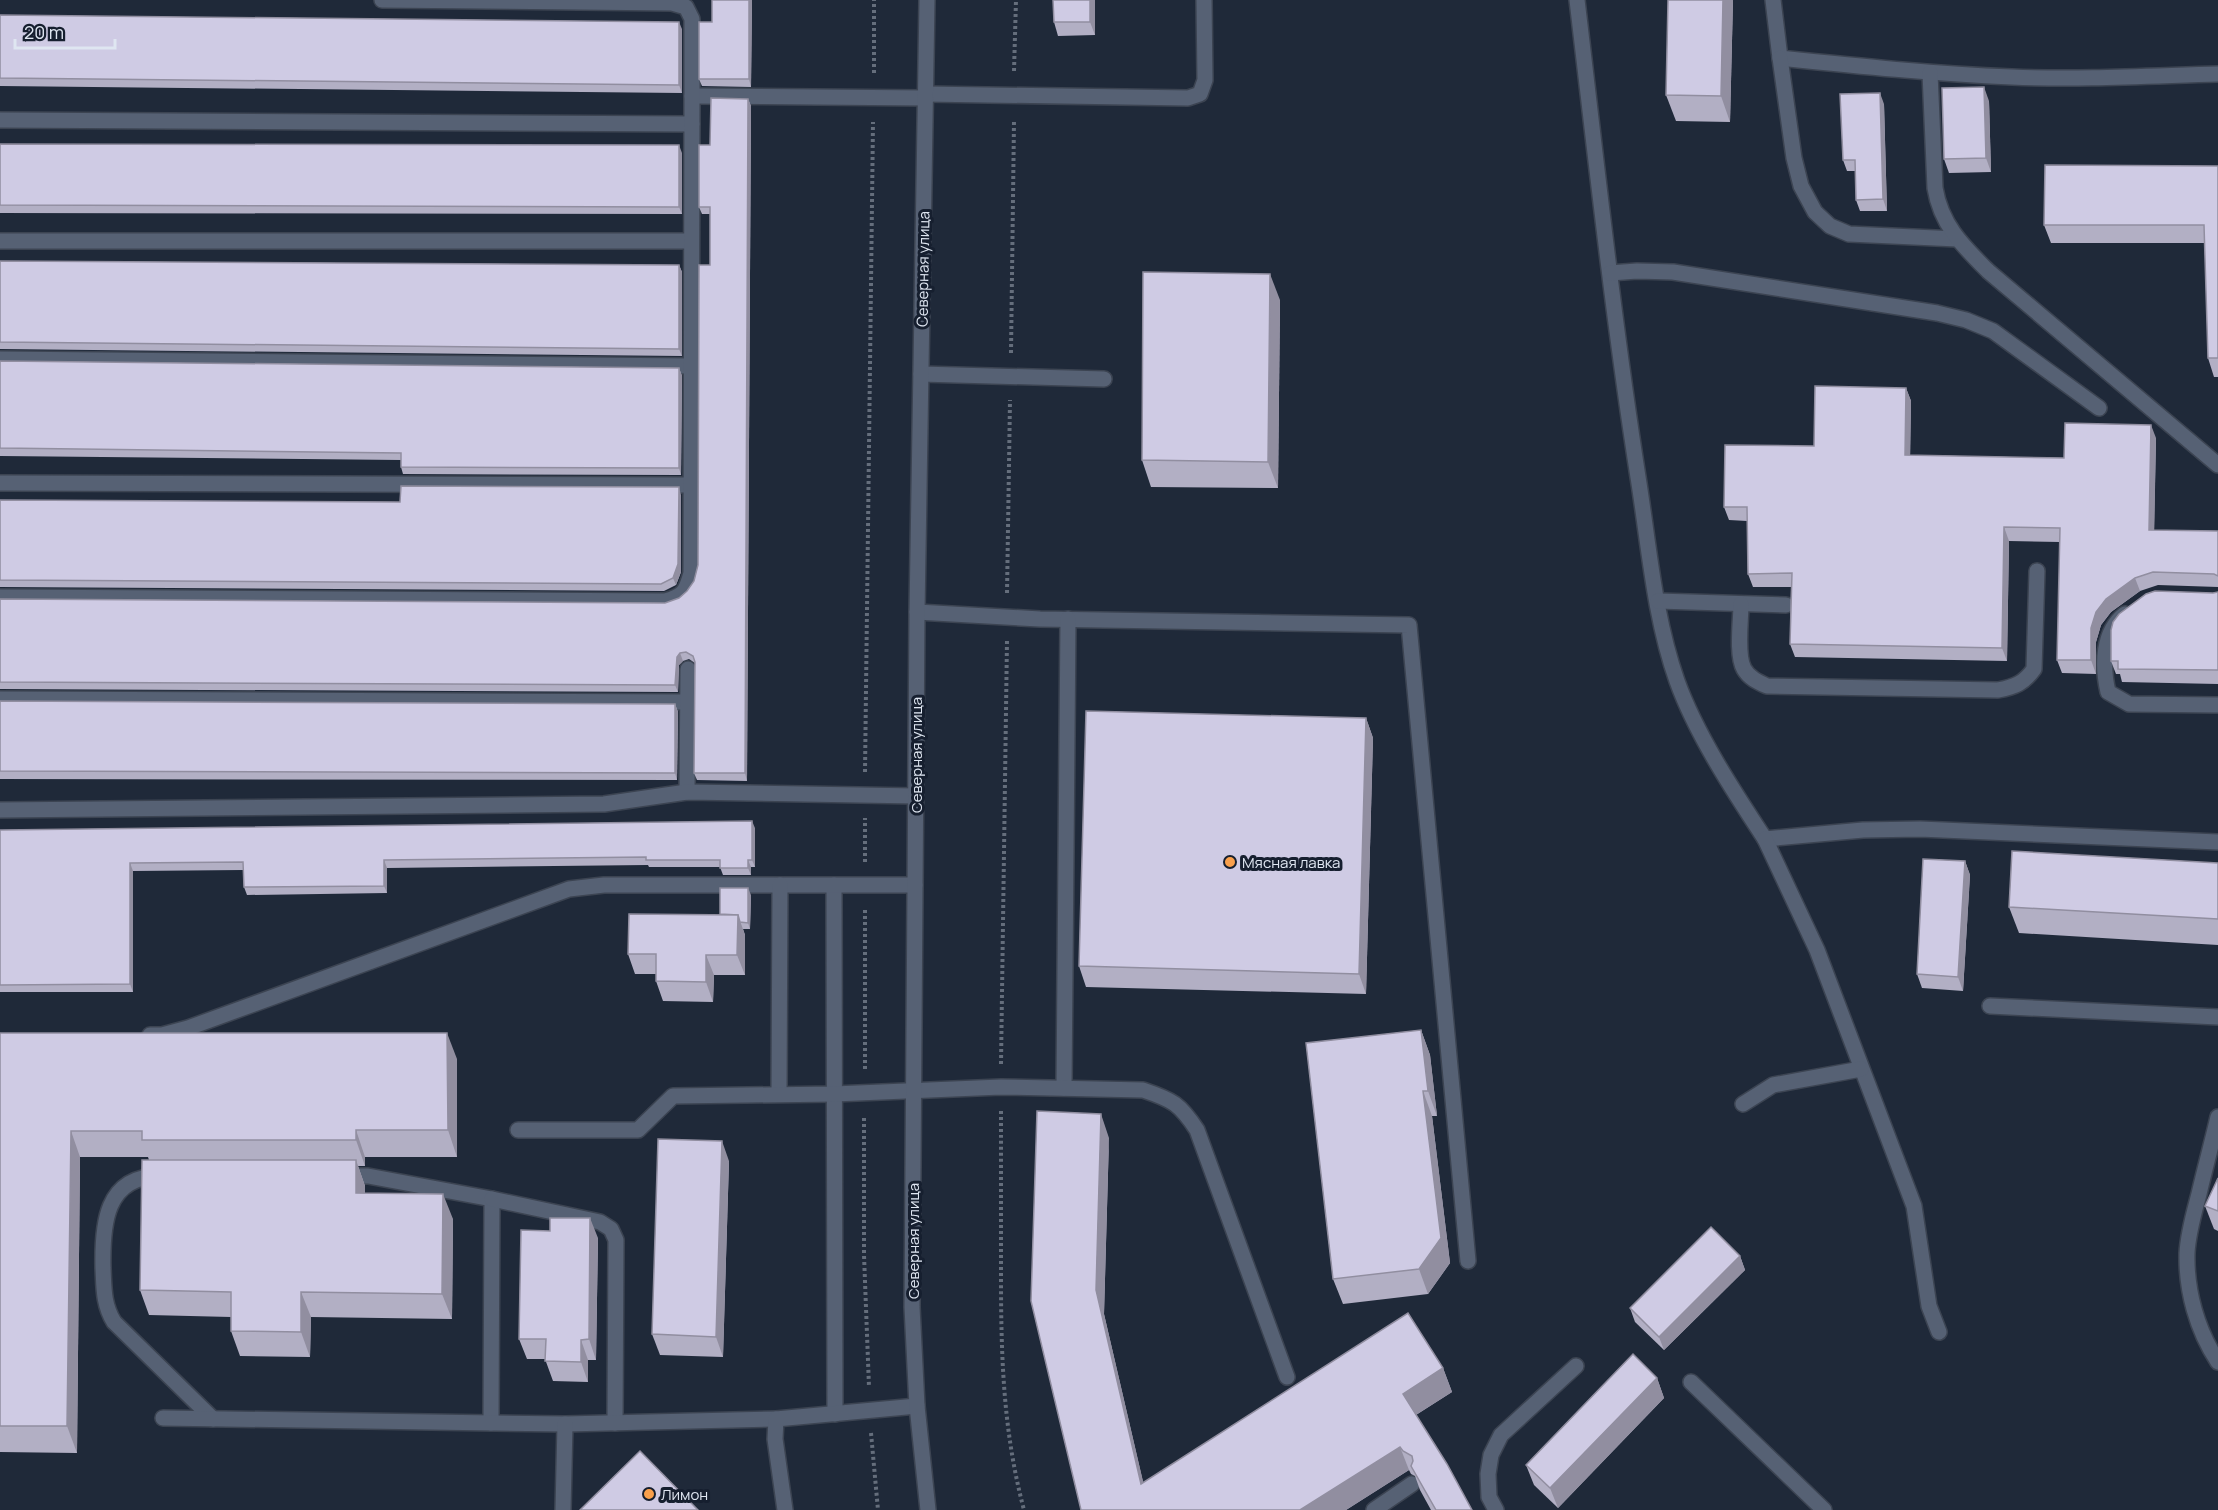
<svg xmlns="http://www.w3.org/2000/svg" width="2218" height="1510" viewBox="0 0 2218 1510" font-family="Manrope,sans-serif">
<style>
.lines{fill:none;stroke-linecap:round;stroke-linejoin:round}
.service-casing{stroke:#3c4452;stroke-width:18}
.secondary-casing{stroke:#3c4452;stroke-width:18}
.path{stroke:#656e7c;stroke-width:4;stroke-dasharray:3 3;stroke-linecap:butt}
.service{stroke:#566174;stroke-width:15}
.secondary{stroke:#566174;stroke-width:15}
.wall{fill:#b2afc4}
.shaded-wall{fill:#918ea0}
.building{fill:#cfcbe4;stroke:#918ea0;stroke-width:1.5}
.poi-dot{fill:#f9a04c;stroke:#161f2f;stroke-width:2}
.labels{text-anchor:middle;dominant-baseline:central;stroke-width:6;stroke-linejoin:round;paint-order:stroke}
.street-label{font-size:15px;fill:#dfe6f1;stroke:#161f2f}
.poi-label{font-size:15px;fill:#dfe6f1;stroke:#161f2f;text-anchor:start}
</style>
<rect width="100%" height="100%" fill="#1f2939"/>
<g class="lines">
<g class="service-casing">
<g id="service">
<path d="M 1577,0 C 1596,159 1613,318 1638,477 C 1649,545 1654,616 1677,681 C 1696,734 1734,792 1765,839 L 1863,830 L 1920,829 L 2218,842"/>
<path d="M 1773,0 L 1780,58 C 1857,66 1935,74 2012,77 C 2081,80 2149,76 2218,74"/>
<polyline points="1780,58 1794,158 1801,186 1815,212 1830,226 1849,234 1957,239"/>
<path d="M 1930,73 L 1935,188 C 1941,225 1963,246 1988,271 L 2218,465"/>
<polyline points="926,94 1188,98 1200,94 1205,80 1204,0"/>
<polyline points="692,96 926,98"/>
<polyline points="0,120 692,124"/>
<polyline points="0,241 691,241"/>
<polyline points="1610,273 1637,271 1673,272 1937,313 1966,320 1993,331 2099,408"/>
<polyline points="0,359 691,366"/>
<polyline points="921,374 1104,379"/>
<polyline points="0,483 691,485"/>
<path d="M 0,597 L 665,601 C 684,596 686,591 691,573 L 692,96 L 692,19 L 686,7 L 672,3 L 382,0"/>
<polyline points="1658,601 1786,605"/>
<path d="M 1741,604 C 1741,620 1736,655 1744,669 C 1749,678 1758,682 1767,686 L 1998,690 C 2015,687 2024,683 2034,669 L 2037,571"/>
<polyline points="917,612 1040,619 1409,625 1468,1261"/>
<path d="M 2125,614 C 2102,632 2102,666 2108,692 L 2129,704 L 2218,705"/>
<polyline points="0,699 688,702"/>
<polyline points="687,792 688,669"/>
<polyline points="0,810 604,804 687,792 916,796"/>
<polyline points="1765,839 1817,950 1914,1206 1929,1306 1939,1332"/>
<polyline points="834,885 835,1414"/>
<polyline points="1990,1006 2218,1017"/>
<polyline points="150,1035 162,1035 188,1028 569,889 604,885 915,885"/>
<polyline points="1064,1088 1068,619"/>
<polyline points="779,1094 780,885"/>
<polyline points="1743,1104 1773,1085 1861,1069"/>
<path d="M 2218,1117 C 2212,1143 2205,1168 2199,1194 C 2194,1213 2188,1233 2187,1253 C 2186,1291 2197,1330 2218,1362"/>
<path d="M 518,1130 L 638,1130 L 673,1096 L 834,1094 L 1001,1087 L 1143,1090 C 1173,1100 1180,1104 1197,1130 L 1287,1377"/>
<path d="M 160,1176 C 105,1176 102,1225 103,1268 C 104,1287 103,1304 114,1322 L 213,1419"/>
<polyline points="343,1176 368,1176 492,1199 491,1423"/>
<polyline points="492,1199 600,1222 611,1229 616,1240 615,1423"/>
<polyline points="1691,1382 1824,1510"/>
<polyline points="163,1418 565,1424 776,1419"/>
<polyline points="563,1510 565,1424"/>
<polyline points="785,1510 775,1439 776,1419 917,1406"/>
<polyline points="1374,1510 1412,1484"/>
<polyline points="1496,1510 1489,1497 1488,1474 1491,1455 1501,1435 1576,1366"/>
</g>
</g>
<g class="secondary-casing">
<polyline id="secondary" points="927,0 917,612 912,1307 917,1406 928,1510"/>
</g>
<g class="path">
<polyline points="1014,71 1016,0"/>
<polyline points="874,73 874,0"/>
<polyline points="1011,353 1014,121"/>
<polyline points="1007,593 1010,400"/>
<polyline points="865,772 873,122"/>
<polyline points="865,862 865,818"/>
<polyline points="1001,1064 1007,640"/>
<polyline points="865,1069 865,908"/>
<path d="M 1001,1111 C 1001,1165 1001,1220 1001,1275 C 1001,1356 1003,1431 1024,1510"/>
<polyline points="864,1118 864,1255 869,1387"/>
<polyline points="871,1433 878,1510"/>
</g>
<use href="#service" class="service"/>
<use href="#secondary" class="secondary"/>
</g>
<g class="wall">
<polygon points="712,0 752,0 751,87 702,86 699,79 712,22"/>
<polygon points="1053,0 1095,0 1095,35 1058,36 1054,22"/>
<polygon points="1733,0 1730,122 1676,121 1666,95"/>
<polygon points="0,15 682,29 682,93 0,86"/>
<polygon points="748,99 751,106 747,781 697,780 694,773 695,663 689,659 683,661 679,665 678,692 0,689 0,599 665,603 679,598 687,591 694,581 698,565 710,265 710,214 702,214 699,207 710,145"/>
<polygon points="1989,101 1991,172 1949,173 1944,159"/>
<polygon points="1884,104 1887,211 1860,211 1856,200 1856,171 1847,171 1843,160"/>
<polygon points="0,144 682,153 682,214 0,213"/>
<polygon points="2218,166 2218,377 2214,377 2208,358 2205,243 2051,243 2044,225"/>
<polygon points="0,261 679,265 682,272 682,356 0,349"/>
<polygon points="1280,300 1278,488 1151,487 1142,460"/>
<polygon points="0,361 679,368 682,376 681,475 403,474 401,467 401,460 0,456"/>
<polygon points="1906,388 1911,401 1910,455 2064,458 2156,438 2154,530 2218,531 2218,587 2158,585 2140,591 2111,612 2101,625 2096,642 2096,674 2062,673 2057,660 2060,542 2009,541 2007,661 1795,657 1790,644 1791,587 1753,587 1748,574 1747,521 1729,520 1724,507 1814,446"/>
<polygon points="681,495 681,572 676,585 664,591 0,587 0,500 400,502"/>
<polygon points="2218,592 2218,684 2122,682 2120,674 2116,674 2111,661 2213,593"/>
<polygon points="0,701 675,704 678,712 677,780 0,779"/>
<polygon points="1366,718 1373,738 1366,994 1086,987 1079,966"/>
<polygon points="755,828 755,867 751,867 751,875 723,875 720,867 649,867 648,865 387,868 387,893 247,895 244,887 243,870 133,871 133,992 0,992 0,830"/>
<polygon points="1965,861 1970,875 1963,991 1922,988 1917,974"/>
<polygon points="2218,863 2218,945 2019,933 2009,907"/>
<polygon points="751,895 750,929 743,929 745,935 745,975 714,975 713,1002 663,1001 656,981 656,974 635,974 628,954 720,914"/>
<polygon points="1421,1030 1430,1055 1437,1116 1432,1116 1450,1263 1428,1294 1343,1304 1333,1279"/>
<polygon points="0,1033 457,1059 457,1157 365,1157 365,1166 358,1166 365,1186 365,1193 453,1219 452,1319 311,1317 310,1357 240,1356 231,1331 231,1317 149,1315 140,1290 149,1160 148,1157 80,1157 77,1453 0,1452"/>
<polygon points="1109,1138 1104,1314 1143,1482 1443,1368 1452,1392 1416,1415 1472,1510 1431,1510 1420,1490 1415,1476 1411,1474 1409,1470 1346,1510 1081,1510"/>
<polygon points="729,1161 723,1357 660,1355 652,1334"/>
<polygon points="2218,1178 2218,1231 2214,1229 2205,1206"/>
<polygon points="598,1238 596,1360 588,1360 588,1382 553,1381 545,1359 527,1359 519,1339"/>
<polygon points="1740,1256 1745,1270 1664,1350 1635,1322 1630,1308"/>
<polygon points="1657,1378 1664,1398 1558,1508 1534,1485 1526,1465"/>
</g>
<g class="shaded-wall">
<polygon points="749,0 752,0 751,87 749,79"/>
<polygon points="1090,0 1095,0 1095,35 1090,22"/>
<polygon points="1723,0 1733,0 1730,122 1721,96"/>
<polygon points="679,22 682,29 682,93 679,85"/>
<polygon points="1984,87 1989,101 1991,172 1986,158"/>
<polygon points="1880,93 1884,104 1887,211 1883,199"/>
<polygon points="748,99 751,106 747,781 745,773"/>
<polygon points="679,145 682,153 682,214 679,207"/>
<polygon points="679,265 682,272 682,356 679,349"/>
<polygon points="1270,274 1280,300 1278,488 1268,462"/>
<polygon points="679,368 682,376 681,475 679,468"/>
<polygon points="1906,388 1911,401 1910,468 1905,455"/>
<polygon points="2151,425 2156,438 2154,543 2149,530"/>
<polygon points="679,487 681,495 681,572 676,585 673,578"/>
<polygon points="2004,527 2009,541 2007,661 2002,648"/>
<polygon points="2135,578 2140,591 2111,612 2101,625 2096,642 2096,674 2091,660 2091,628 2096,612 2106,599"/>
<polygon points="680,653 683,661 679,665 678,692 675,685 677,657"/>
<polygon points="675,704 678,712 677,780 675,773"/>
<polygon points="1366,718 1373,738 1366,994 1359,974"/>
<polygon points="752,821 755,828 755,867 752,860"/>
<polygon points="384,860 387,868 387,893 384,886"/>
<polygon points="748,860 751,867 751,875 748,868"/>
<polygon points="1965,861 1970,875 1963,991 1958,977"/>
<polygon points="130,863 133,871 133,992 130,984"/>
<polygon points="748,888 751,895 750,929 748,923"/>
<polygon points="738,915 745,935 745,975 737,955"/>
<polygon points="706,955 714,975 713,1002 706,982"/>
<polygon points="1421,1030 1430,1055 1437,1116 1428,1091"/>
<polygon points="447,1033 457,1059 457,1157 448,1130"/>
<polygon points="1423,1091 1432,1116 1450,1263 1428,1294 1419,1269"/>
<polygon points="1101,1114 1109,1138 1104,1314 1149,1507 1141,1484 1096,1290"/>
<polygon points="356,1130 365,1157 365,1166 356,1140"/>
<polygon points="71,1131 80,1157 77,1453 67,1426"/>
<polygon points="722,1141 729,1161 723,1357 716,1337"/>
<polygon points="356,1160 365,1186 365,1218 356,1193"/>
<polygon points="443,1194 453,1219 452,1319 442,1294"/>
<polygon points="590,1218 598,1238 596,1360 589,1339"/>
<polygon points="1740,1256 1745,1270 1664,1350 1659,1337"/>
<polygon points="301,1292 311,1317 310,1357 301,1332"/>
<polygon points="581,1340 588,1360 588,1382 581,1362"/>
<polygon points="1443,1368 1452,1392 1411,1418 1403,1394"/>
<polygon points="1657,1378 1664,1398 1558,1508 1550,1488"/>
<polygon points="1400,1447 1409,1470 1346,1510 1300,1510"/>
</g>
<g class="building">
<polygon points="712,0 749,0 749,79 699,79 699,22 712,22"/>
<polygon points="1053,0 1090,0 1090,22 1054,22"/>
<polygon points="1668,0 1723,0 1721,96 1666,95"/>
<polygon points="0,15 679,22 679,85 0,78"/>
<polygon points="1984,87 1986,158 1944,159 1942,88"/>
<polygon points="1880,93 1883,199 1856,200 1855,160 1843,160 1840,94"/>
<polygon points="711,98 748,99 745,773 694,773 695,662 693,656 686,652 680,653 677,657 675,685 0,682 0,599 665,603 679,598 687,591 694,581 698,565 699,265 710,265 710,207 699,207 699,145 710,145"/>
<polygon points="0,144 679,145 679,207 0,205"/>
<polygon points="2045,165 2218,166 2218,358 2208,358 2204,225 2044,225"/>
<polygon points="0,261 679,265 679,349 0,342"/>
<polygon points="1143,272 1270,274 1268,462 1142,460"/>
<polygon points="0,361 679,368 679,468 401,467 401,453 0,448"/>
<polygon points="1815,386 1906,388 1905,455 2064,458 2065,423 2151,425 2149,530 2218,531 2218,576 2214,574 2153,572 2135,578 2106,599 2096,612 2091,628 2091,660 2057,660 2060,528 2004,527 2002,648 1790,644 1792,573 1748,574 1747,507 1724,507 1725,445 1814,446"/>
<polygon points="401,486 679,487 678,564 673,578 661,584 0,580 0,500 400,502"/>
<polygon points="2155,591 2213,593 2218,592 2218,670 2118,669 2118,661 2111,661 2111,630 2113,622 2119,614 2146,594"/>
<polygon points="0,701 675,704 675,773 0,771"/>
<polygon points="1086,711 1366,718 1359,974 1079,966"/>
<polygon points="752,821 752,860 748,860 748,868 720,868 720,860 646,860 646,857 384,860 384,886 244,887 243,862 130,863 130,984 0,985 0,830"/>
<polygon points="2012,851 2218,863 2218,919 2009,907"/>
<polygon points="1923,859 1965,861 1958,977 1917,974"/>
<polygon points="720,888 748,888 748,923 740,922 738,915 720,914"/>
<polygon points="629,914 738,915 737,955 706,955 706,982 656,981 656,954 628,954"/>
<polygon points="1421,1030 1428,1091 1423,1091 1441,1238 1419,1269 1333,1279 1306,1043"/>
<polygon points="0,1033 447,1033 448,1130 356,1130 356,1140 142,1140 142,1131 71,1131 67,1426 0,1426"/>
<polygon points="1037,1111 1101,1114 1096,1290 1141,1484 1408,1313 1443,1368 1403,1394 1447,1464 1472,1510 1436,1510 1411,1466 1413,1461 1412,1456 1403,1451 1400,1447 1300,1510 1081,1510 1031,1301"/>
<polygon points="658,1139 722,1141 716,1337 652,1334"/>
<polygon points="142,1160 356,1160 356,1193 443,1194 442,1294 301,1292 301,1332 231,1331 231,1292 140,1290"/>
<polygon points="2218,1178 2218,1211 2205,1206"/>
<polygon points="550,1218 590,1218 589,1339 581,1340 581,1362 545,1361 546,1339 519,1339 521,1230 550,1231"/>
<polygon points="1711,1227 1740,1256 1659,1337 1630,1308"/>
<polygon points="1633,1354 1657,1378 1550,1488 1526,1465"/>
<polygon points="640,1451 698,1510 580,1510"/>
</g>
<g class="poi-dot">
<circle cx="1230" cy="862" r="6"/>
<circle cx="649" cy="1494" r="6"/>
</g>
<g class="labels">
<g class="street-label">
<text transform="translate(923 269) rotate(-89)">Северная улица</text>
<text transform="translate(916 755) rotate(-90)">Северная улица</text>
<text transform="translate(913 1241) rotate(-90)">Северная улица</text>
</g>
<g class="poi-label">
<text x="1242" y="862">Мясная лавка</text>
<text x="661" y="1494">Лимон</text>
</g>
</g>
<path d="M15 39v9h100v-9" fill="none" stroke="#dfe6f1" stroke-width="3"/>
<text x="24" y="39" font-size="18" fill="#dfe6f1" stroke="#161f2f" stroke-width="4.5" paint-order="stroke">20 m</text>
</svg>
